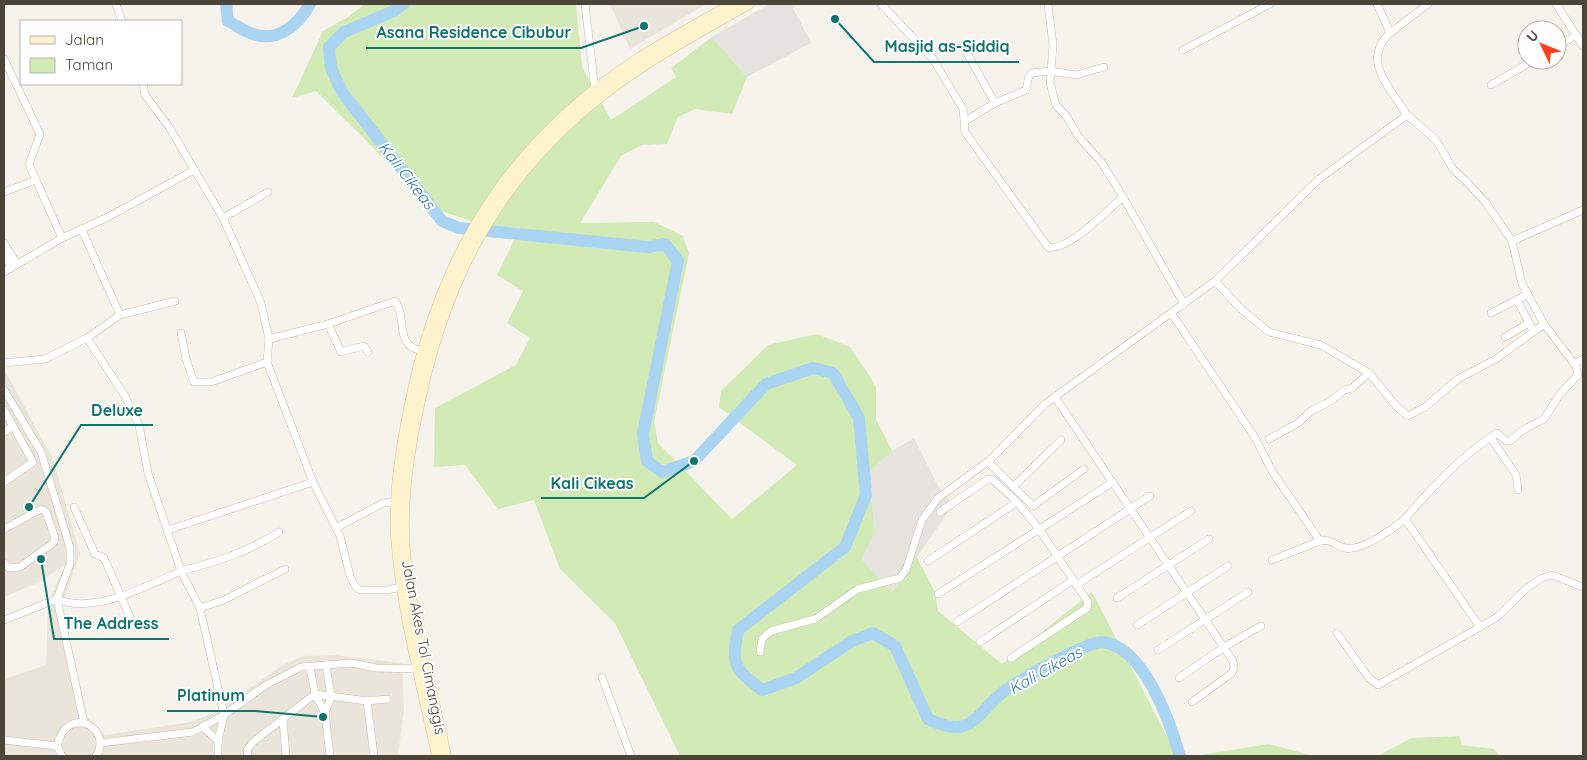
<svg xmlns="http://www.w3.org/2000/svg" width="1587" height="760" viewBox="0 0 1587 760" font-family="Quicksand,sans-serif">
<style>
.residential{fill:#eae5da}
.industrial{fill:#e6e2dd}
.green{fill:#d2eab5}
.parking{fill:#e5e3e0}
.lines{fill:none;stroke-linecap:round;stroke-linejoin:round}
.river{stroke:#a9d4f2;stroke-width:12}
.minor-casing{stroke:#c2bbae;stroke-width:8}
.secondary-casing{stroke:#d6c79b;stroke-width:11}
.minor{stroke:#fff;stroke-width:7}
.secondary{stroke:#fff3cd;stroke-width:10}
.labels{text-anchor:middle;dominant-baseline:central;stroke-width:4;stroke-linejoin:round;paint-order:stroke}
.street-label{font-size:15px;fill:#4b4439;stroke:#fff}
.water-label{font-size:16px;font-style:italic;fill:#2e7ab2;stroke:#fff}
.leader{fill:none;stroke:#0f766e;stroke-width:2}
.callout-dot{fill:#0f766e;stroke:#fff;stroke-width:2}
.callout-label{font-size:16px;text-anchor:middle;font-weight:bold;fill:#0f766e;stroke:#fff;stroke-width:4;stroke-linejoin:round;paint-order:stroke}
</style>
<rect width="100%" height="100%" fill="#f6f3ec"/>
<g class="residential">
<polygon points="610,4 706,4 630,49"/>
<polygon points="4,369 53,459 80,554 62,604 87,716 105,735 191,722 214,713 283,665 303,656 333,655 402,663 404,708 398,756 223,756 221,747 214,743 215,756 4,756 4,679 46,665 48,602 65,565 35,584 4,597"/>
</g>
<polygon class="industrial" points="914,438 938,486 953,505 892,593 860,559 875,532 868,473 892,451"/>
<g class="green">
<polygon points="365,4 576,4 582,67 611,120 676,77 671,68 712,37 747,77 732,114 695,109 678,117 667,144 642,145 621,156 580,223 654,222 683,236 689,253 654,422 658,443 732,519 797,465 719,407 721,391 768,345 817,334 850,347 867,372 876,387 876,419 892,451 868,473 875,532 861,559 892,593 916,556 935,592 938,611 1002,664 1092,592 1177,756 680,756 615,623 560,569 534,500 498,509 465,465 434,467 435,408 516,365 530,338 507,323 523,291 497,275 520,228 480,224 435,209 316,91 292,98 323,31 348,17"/>
<polygon points="1460,736 1461,745 1494,749 1500,756 1377,756 1412,738"/>
<polygon points="1269,744 1314,756 1194,756"/>
</g>
<polygon class="parking" points="769,4 791,4 811,43 747,77 712,37"/>
<g class="lines">
<g class="river">
<path d="M 226,4 L 228,21 C 236,25 245,32 253,34 C 278,43 299,24 310,4"/>
<path d="M 403,4 L 394,11 L 344,32 L 329,47 L 331,68 L 342,92 L 442,221 L 459,228 L 648,247 L 665,244 L 678,261 L 643,434 L 647,461 L 662,472 L 694,461 L 766,384 L 813,368 L 833,373 L 859,418 L 866,495 L 845,547 L 738,630 C 731,666 734,668 762,690 L 796,678 L 852,641 L 873,633 L 895,646 L 928,719 C 975,741 974,713 1007,689 C 1022,679 1088,641 1102,642 C 1144,646 1170,722 1180,756"/>
</g>
<g class="minor-casing">
<g id="minor">
<polyline points="116,4 122,21"/>
<polyline points="585,4 595,90"/>
<path d="M 881,4 L 933,59 L 963,109 L 965,132 L 1048,247 C 1068,252 1107,210 1123,197 L 1184,304"/>
<polyline points="1048,4 1053,45 1050,83 1056,105 1067,117 1078,136 1102,163 1123,197"/>
<polyline points="1556,4 1583,46"/>
<polyline points="1390,33 1428,4"/>
<polyline points="963,46 995,103"/>
<polyline points="1557,46 1577,35"/>
<polyline points="1183,50 1270,4"/>
<polyline points="4,59 40,134 29,164 36,180"/>
<polyline points="143,84 145,95 169,127 223,218 261,303 269,339 267,362 313,482 340,536 350,576 355,586 360,590 387,590 401,587"/>
<polyline points="1491,85 1534,60"/>
<polyline points="965,121 995,103 1026,90 1029,76 1032,73 1050,71 1076,75 1104,67"/>
<polyline points="4,192 36,180 62,238"/>
<polyline points="223,218 268,192"/>
<polyline points="82,230 120,315"/>
<polyline points="1512,241 1583,210"/>
<polyline points="4,243 17,264"/>
<polyline points="4,254 11,267"/>
<polyline points="4,272 62,238 108,217 194,170"/>
<polyline points="1215,281 1241,309 1269,332 1321,345 1369,373 1397,407 1408,416 1425,407 1458,379 1496,359 1544,324"/>
<polyline points="1517,300 1532,329"/>
<polyline points="1491,313 1528,294"/>
<path d="M 1172,314 L 1254,436 L 1272,471 L 1320,541 C 1331,539 1335,545 1345,548 C 1361,552 1393,529 1405,519 L 1480,627 L 1497,617 L 1528,587 L 1542,578 L 1552,575 L 1583,587"/>
<path d="M 328,324 L 395,301 C 408,318 393,345 422,351"/>
<polyline points="181,333 186,359 194,382 211,382 267,362"/>
<polyline points="1505,337 1529,323"/>
<polyline points="269,339 328,324 341,352 364,346 368,352"/>
<polyline points="4,363 45,359 87,338"/>
<polyline points="1574,364 1583,359"/>
<polyline points="4,390 41,452 70,548 70,564 57,599 84,723"/>
<polyline points="1055,397 1233,661 1234,668 1232,673 1192,702"/>
<polyline points="4,410 33,462 4,482"/>
<polyline points="4,432 13,426"/>
<polyline points="1491,438 1516,475 1518,490"/>
<polyline points="1269,439 1298,423 1311,411 1331,401 1344,390 1352,388 1369,373"/>
<polyline points="988,462 1033,506 1084,469"/>
<polyline points="1014,486 1061,440"/>
<polyline points="74,507 95,554 104,558 134,626"/>
<polyline points="940,512 988,479 992,479 1017,502 1039,529 1088,602 1087,608 1011,658"/>
<path d="M 1405,519 C 1432,487 1461,456 1497,433 L 1506,441 L 1510,441 L 1523,430 L 1544,419 L 1560,394 L 1578,375 L 1576,366 L 1544,324 L 1522,284 L 1512,241 L 1486,203 L 1466,181 L 1453,169 L 1436,140 L 1407,115"/>
<polyline points="336,528 383,503 397,502"/>
<polyline points="4,529 41,509 46,512 55,538 53,543 20,567 9,568 4,563"/>
<polyline points="168,530 313,482"/>
<polyline points="1272,560 1320,541"/>
<polyline points="928,561 1017,502"/>
<polyline points="1076,585 1191,511"/>
<polyline points="938,594 1113,482"/>
<polyline points="1117,598 1209,539"/>
<polyline points="200,608 224,600 285,569"/>
<path d="M 4,620 L 57,599 C 94,615 146,586 181,571 L 148,473 L 139,425 L 125,396 L 87,338 L 120,315 L 175,301"/>
<polyline points="957,622 1150,496"/>
<polyline points="1137,625 1228,566"/>
<polyline points="1337,633 1369,678 1378,685 1480,627"/>
<polyline points="980,642 1073,580"/>
<polyline points="1158,650 1248,592"/>
<path d="M 760,652 L 762,639 L 771,631 L 815,619 L 858,589 L 900,578 L 906,570 L 922,520 L 938,498 L 990,460 L 1045,404 L 1215,281 L 1319,179 L 1407,115 C 1391,89 1360,60 1390,33 L 1377,4"/>
<polyline points="310,667 315,694 325,713 330,756"/>
<polyline points="602,677 631,756"/>
<polyline points="1179,678 1224,647 1261,626"/>
<polyline points="367,701 374,756"/>
<polyline points="325,713 331,697 326,665"/>
<polyline points="283,720 286,756"/>
<polyline points="203,727 218,741"/>
<polyline points="4,740 57,746"/>
<polyline points="100,743 193,732 224,715 266,685 301,667 352,663 376,668 419,669"/>
<path d="M 62,756 L 57,746 C 67,702 114,729 96,756"/>
<path d="M 218,756 L 218,741 L 224,715 L 200,608 L 181,571 C 216,562 248,552 279,532"/>
<polyline points="248,756 247,750 253,742 315,694 367,701 387,699"/>
</g>
</g>
<g class="secondary-casing">
<g id="secondary">
<path d="M 437,756 C 422,684 401,610 396,536 C 393,488 404,431 414,385 C 447,242 515,139 639,58 C 669,39 701,22 732,4"/>
<path d="M 446,756 C 432,689 412,621 405,553 C 400,500 410,443 422,392 C 449,270 504,171 604,94 C 649,59 700,32 749,4"/>
</g>
</g>
<use href="#minor" class="minor"/>
<use href="#secondary" class="secondary"/>
</g>
<g class="labels">
<g class="street-label">
<text transform="translate(424 647) rotate(79)">Jalan Akes Tol Cimanggis</text>
</g>
<g class="water-label">
<text transform="translate(407 175) rotate(52)">Kali Cikeas</text>
<text transform="translate(1045 670) rotate(-29)">Kali Cikeas</text>
</g>
</g>
<path class="leader" d="M644 26L581 48H366M835 19L874 62H1019M29 507L81 425H153M694 461L644 498H541M41 559L54 639H169M323 717L255 711H167"/>
<g class="callout-dot">
<circle cx="644" cy="26" r="5"/>
<circle cx="835" cy="19" r="5"/>
<circle cx="29" cy="507" r="5"/>
<circle cx="694" cy="461" r="5"/>
<circle cx="41" cy="559" r="5"/>
<circle cx="323" cy="717" r="5"/>
</g>
<g class="callout-label">
<text x="474" y="38">Asana Residence Cibubur</text>
<text x="947" y="52">Masjid as-Siddiq</text>
<text x="117" y="416">Deluxe</text>
<text x="592" y="489">Kali Cikeas</text>
<text x="111" y="629">The Address</text>
<text x="211" y="701">Platinum</text>
</g>
<rect width="1587" height="760" fill="none" stroke="#4b4439" stroke-width="10"/>
<rect x="20" y="20" width="162" height="65" fill="#ffffff" stroke="#b7b4b0"/>
<rect x="30" y="36" width="25" height="8" fill="#fff3cd" stroke="#b7b4b0"/>
<text x="65" y="45" font-size="15" fill="#4b4439">Jalan</text>
<rect x="30" y="58" width="25" height="15" fill="#d2eab5" stroke="#b7b4b0"/>
<text x="65" y="70" font-size="15" fill="#4b4439">Taman</text>
<g transform="translate(1542 45) rotate(313)"><circle r="24" fill="#ffffff" stroke="#b7b4b0"/>
<path d="M0-4L9 19L0 12L-9 19Z" fill="#fc3f1d"/>
<text y="-8" font-size="14" font-weight="bold" text-anchor="middle" fill="#4b4439">U</text>
</g>
</svg>
